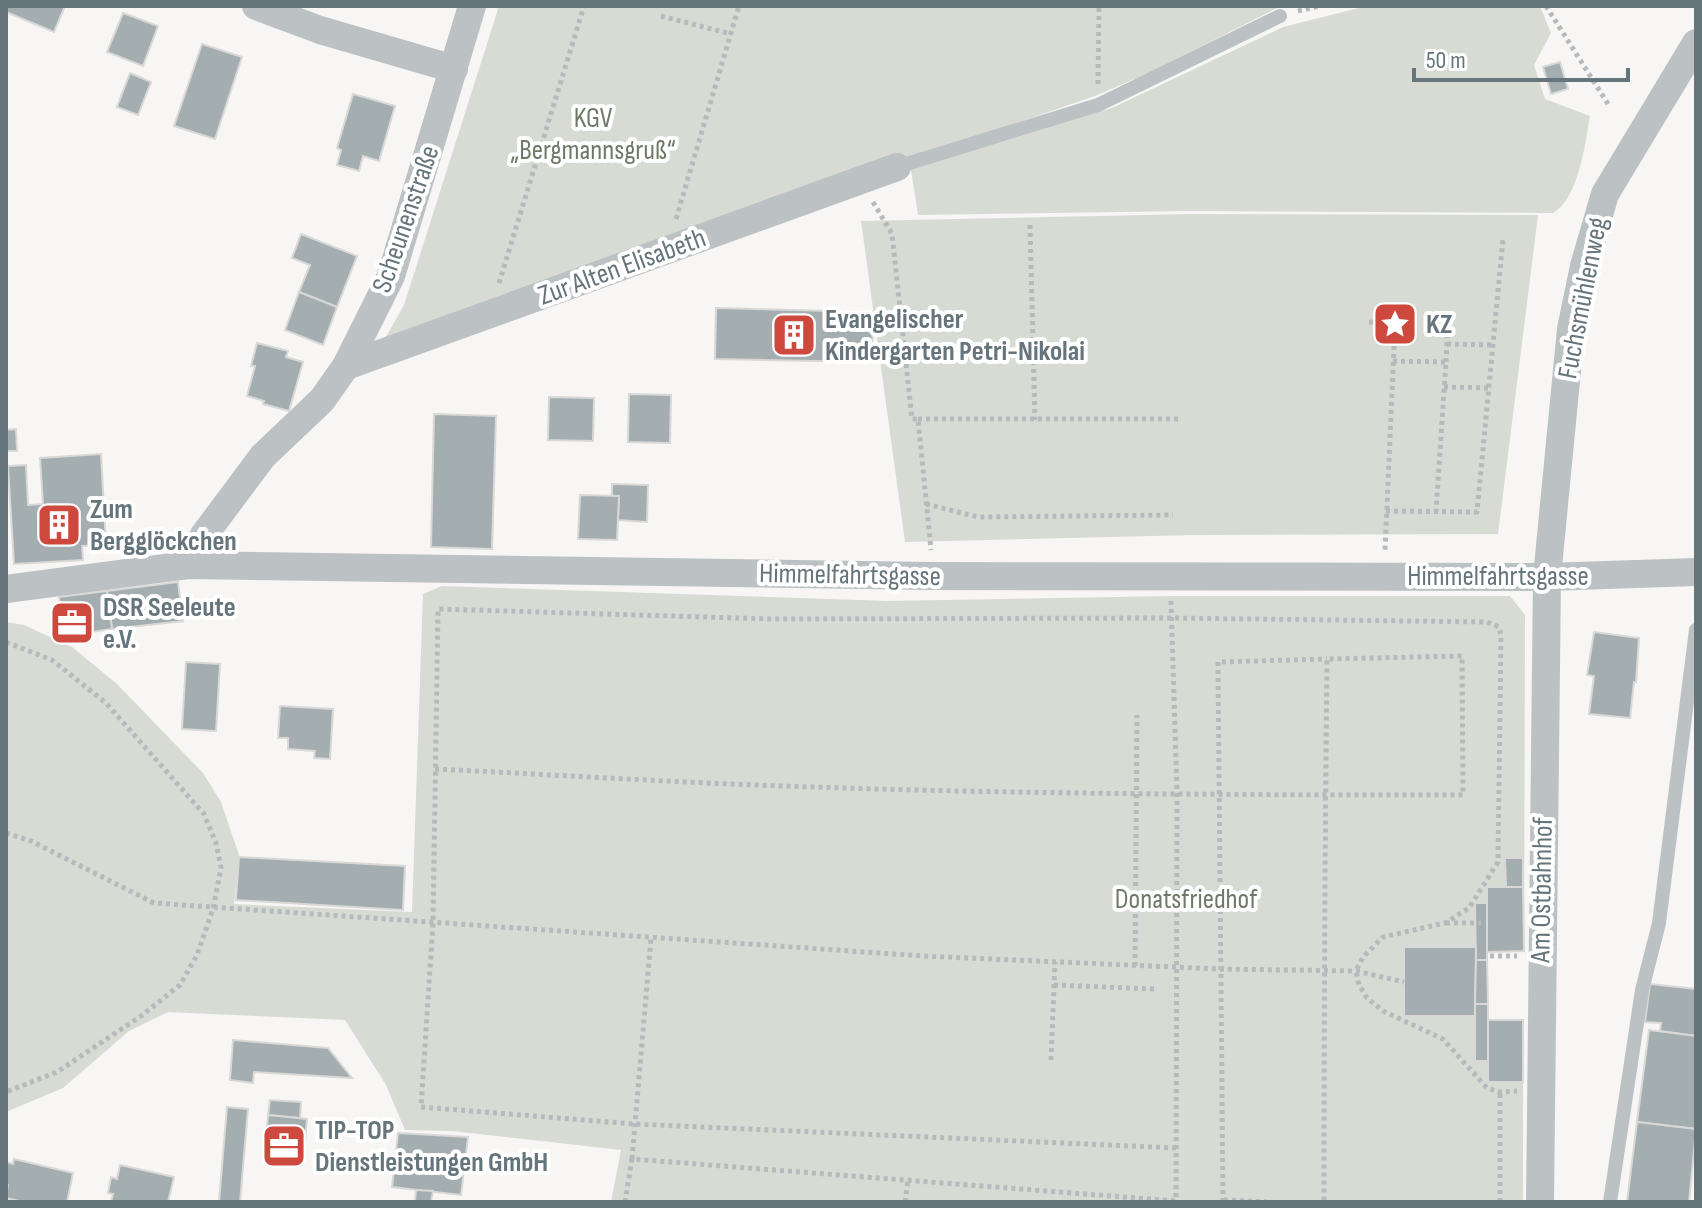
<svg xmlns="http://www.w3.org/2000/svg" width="1702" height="1208" viewBox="0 0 1702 1208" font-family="'Sofia Sans Condensed',sans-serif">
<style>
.green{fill:#d7dbd4}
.building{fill:#a4adb0;stroke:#d8d8d7;stroke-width:2}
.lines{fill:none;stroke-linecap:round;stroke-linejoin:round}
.path{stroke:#b6babc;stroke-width:5;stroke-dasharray:4 4;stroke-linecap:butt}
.service{stroke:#bcc1c3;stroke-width:14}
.minor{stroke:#bcc1c3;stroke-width:28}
.labels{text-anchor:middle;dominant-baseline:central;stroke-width:8;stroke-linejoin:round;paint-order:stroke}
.park-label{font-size:28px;fill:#6e7968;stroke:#fff}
.street-label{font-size:28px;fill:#66757b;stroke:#fff}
.poi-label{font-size:28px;font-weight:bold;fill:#66757b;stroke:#fff;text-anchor:start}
</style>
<rect width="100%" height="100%" fill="#f7f6f4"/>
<g class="green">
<polygon points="499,6 1281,6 1151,72 1095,96 383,342 404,305"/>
<path d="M 1367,6 L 1540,6 L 1551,33 L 1534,65 L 1545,99 L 1590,116 C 1585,144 1579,198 1553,213 L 1191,211 L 918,215 L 911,170 L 1112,108 L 1283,27 Z"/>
<polygon points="1190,214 1538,215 1498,534 1194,535 905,542 861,221"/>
<polygon points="442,586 888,601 1170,596 1510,596 1525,615 1524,951 1487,952 1488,1019 1523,1020 1523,1202 611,1202 621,1150 452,1131 405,1130 386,1085 345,1020 168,1012 129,1031 63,1088 6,1112 6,622 24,625 72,647 117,684 203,773 221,802 239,855 234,904 412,912 423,594"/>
</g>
<g class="building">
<polygon points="6,6 65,6 54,32 6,12"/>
<polygon points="123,13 158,26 143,66 107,52"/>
<polygon points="202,44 242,57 215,139 174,126"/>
<polygon points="1560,62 1568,89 1551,94 1543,67"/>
<polygon points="130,73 151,82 138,115 117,107"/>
<polygon points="353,94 395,106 379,161 363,156 359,171 337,165 341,150 337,148"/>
<polygon points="301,234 357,256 337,307 299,292 310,265 292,258"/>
<polygon points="299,292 337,307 323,345 285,330"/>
<polygon points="716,308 873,312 872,362 715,359"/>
<polygon points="257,343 288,351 286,357 303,362 289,411 263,404 264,401 247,396 255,366 251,366"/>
<polygon points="629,394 671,395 670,443 628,442"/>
<polygon points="549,397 594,398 593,441 548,440"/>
<polygon points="434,414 496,416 492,549 431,547"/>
<polygon points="16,429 17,451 6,451 6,430"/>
<polygon points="101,454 106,545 82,546 83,560 14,564 8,466 26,465 28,505 43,504 40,458"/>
<polygon points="612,484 648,485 647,522 618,520 619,496 612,496"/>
<polygon points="580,495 619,496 617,540 578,539"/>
<polygon points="178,582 183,621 112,629 107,591"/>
<polygon points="107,591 112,629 64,636 59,597"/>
<polygon points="1594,632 1639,638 1636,682 1634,682 1630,718 1589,714 1594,676 1587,675"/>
<polygon points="186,662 220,664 216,731 182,729"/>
<polygon points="280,706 333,709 330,759 314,758 315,751 288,749 288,738 278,738"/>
<polygon points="239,857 405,866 403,910 236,900"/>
<polygon points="1505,858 1523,858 1523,887 1506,887"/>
<polygon points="1487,887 1523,887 1524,951 1487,952"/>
<polygon points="1475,903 1487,903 1487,960 1476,960"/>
<polygon points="1404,947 1476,947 1475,1016 1404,1016"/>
<polygon points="1476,960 1487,960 1488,1004 1475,1004"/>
<polygon points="1650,984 1696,989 1696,1036 1660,1031 1661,1023 1645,1022"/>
<rect x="1475" y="1004" width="13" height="57"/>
<rect x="1488" y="1020" width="35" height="62"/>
<polygon points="1649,1030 1696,1036 1696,1129 1637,1122"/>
<polygon points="233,1040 328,1048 352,1078 254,1072 253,1083 230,1080"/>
<polygon points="270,1100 301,1102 300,1118 268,1115"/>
<polygon points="227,1107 248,1109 240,1202 219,1202"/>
<polygon points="268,1115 307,1119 304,1155 265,1152"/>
<polygon points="1637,1122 1696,1129 1689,1202 1627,1202"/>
<polygon points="398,1133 468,1137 461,1195 392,1187"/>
<polygon points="14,1159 73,1173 67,1202 24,1202 6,1198 8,1185 6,1184 6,1162 13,1164"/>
<polygon points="120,1165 174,1177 168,1202 111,1202 113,1194 108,1193 111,1177 117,1179"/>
<polygon points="416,1190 433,1191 431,1202 415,1202"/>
</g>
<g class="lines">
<g class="path">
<polyline points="1546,6 1608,104"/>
<polyline points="1298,11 1320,6"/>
<polyline points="661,16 731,34"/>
<polyline points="1098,84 1099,6"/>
<polyline points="873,202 892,234 912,419 918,419 931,550"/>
<polyline points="676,219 739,6"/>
<polyline points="1030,225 1035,420"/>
<polyline points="499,283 584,6"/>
<polyline points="1369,322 1395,324 1385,551"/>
<polyline points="1447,344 1493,345"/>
<polyline points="1393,361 1446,362 1436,511"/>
<polyline points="1446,362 1448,323"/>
<polyline points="1444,387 1489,388"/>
<polyline points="918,419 1178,419"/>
<polyline points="926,504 978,517 1173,515"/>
<polyline points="1386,511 1477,512 1503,239"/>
<polyline points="1171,601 1177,793 1176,1199"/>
<polyline points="6,642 52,660 106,703 204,814 216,843 221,868 213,909 197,955 180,985 141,1016 57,1072 6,1092"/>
<path d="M 435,769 C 542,774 649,781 756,785 C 991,794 1227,795 1463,795 L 1462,656 L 1327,659 C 1325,840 1324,1021 1324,1202"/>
<polyline points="6,833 31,841 154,903 923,956 1219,969 1356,971 1404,982"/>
<polyline points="1446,923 1481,923"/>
<polyline points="1490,956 1517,956"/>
<polyline points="1135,966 1137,715"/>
<polyline points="1054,985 1154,989"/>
<polyline points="1051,1060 1055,962"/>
<polyline points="1176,1148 634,1124 421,1107 433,923 438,609 772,619 1173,618 1487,622 1499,627 1501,635 1498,862 1469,908 1445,923 1383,937 1363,957 1356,971 1359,985 1367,998 1383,1011 1443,1039 1487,1088 1500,1092 1517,1091"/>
<polyline points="632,1159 651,938"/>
<polyline points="1224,1200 1267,1202"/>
<polyline points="625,1202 632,1159 1176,1201"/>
<polyline points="905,1202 908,1180"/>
<polyline points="1223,1202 1218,662 1327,659"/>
<polyline points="1500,1202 1500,1092"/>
</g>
<g class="service">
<polyline points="897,167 1098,105 1280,16"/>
<polyline points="1610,1202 1642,990 1659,923 1696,630"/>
</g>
<g class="minor">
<polyline points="256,6 320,30 454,69"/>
<polyline points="346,366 897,167"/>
<polyline points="188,565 204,535 263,456 322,400 346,366 391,276 472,6"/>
<polyline points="6,589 188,565 929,576 1547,577 1696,572"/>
<polyline points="1540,1202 1547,577 1571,329 1584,266 1605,194 1696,43"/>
</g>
</g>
<defs>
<g id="sight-square" transform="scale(2.3)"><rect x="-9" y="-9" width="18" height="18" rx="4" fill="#cd493e" stroke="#fff"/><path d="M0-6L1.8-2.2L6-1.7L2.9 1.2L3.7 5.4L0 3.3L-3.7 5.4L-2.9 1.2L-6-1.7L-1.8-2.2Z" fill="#fff"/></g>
<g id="building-square" transform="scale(2.3)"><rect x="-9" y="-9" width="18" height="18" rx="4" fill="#cd493e" stroke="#fff"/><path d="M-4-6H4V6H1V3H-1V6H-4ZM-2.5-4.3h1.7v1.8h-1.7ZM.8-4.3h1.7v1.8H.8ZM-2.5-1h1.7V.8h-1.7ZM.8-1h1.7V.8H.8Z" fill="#fff"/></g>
<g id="office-square" transform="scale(2.3)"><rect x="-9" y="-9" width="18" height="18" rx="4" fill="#cd493e" stroke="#fff"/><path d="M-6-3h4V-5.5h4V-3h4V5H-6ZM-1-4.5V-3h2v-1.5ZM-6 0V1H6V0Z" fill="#fff"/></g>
</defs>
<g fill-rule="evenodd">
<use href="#sight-square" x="1395" y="324"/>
<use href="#building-square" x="794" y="335"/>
<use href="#building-square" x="59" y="525"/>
<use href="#office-square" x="72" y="623"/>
<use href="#office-square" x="284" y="1146"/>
</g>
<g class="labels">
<g class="park-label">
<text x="593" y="118">KGV<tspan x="593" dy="32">„Bergmannsgruß“</tspan></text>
<text x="1186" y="899">Donatsfriedhof</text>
</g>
<g class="street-label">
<text transform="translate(406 219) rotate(-71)">Scheunenstraße</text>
<text transform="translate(622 267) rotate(-20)">Zur Alten Elisabeth</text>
<text transform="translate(1583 298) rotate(-79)">Fuchsmühlenweg</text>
<text transform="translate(850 575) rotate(1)">Himmelfahrtsgasse</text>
<text x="1498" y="576">Himmelfahrtsgasse</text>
<text transform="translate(1542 890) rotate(-89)">Am Ostbahnhof</text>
</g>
<g class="poi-label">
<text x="825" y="319">Evangelischer<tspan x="825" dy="32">Kindergarten Petri-Nikolai</tspan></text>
<text x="1426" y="324">KZ</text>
<text x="90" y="509">Zum<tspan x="90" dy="32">Bergglöckchen</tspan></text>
<text x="103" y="607">DSR Seeleute<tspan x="103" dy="32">e.V.</tspan></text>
<text x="315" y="1130">TIP-TOP<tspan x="315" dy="32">Dienstleistungen GmbH</tspan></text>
</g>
</g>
<rect width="1702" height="1208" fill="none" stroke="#66757b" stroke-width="16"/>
<path d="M1414 68v12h214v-12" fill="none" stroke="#66757b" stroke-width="4"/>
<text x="1426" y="68" font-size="24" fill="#66757b" stroke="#ffffff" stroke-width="6" paint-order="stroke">50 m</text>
</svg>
